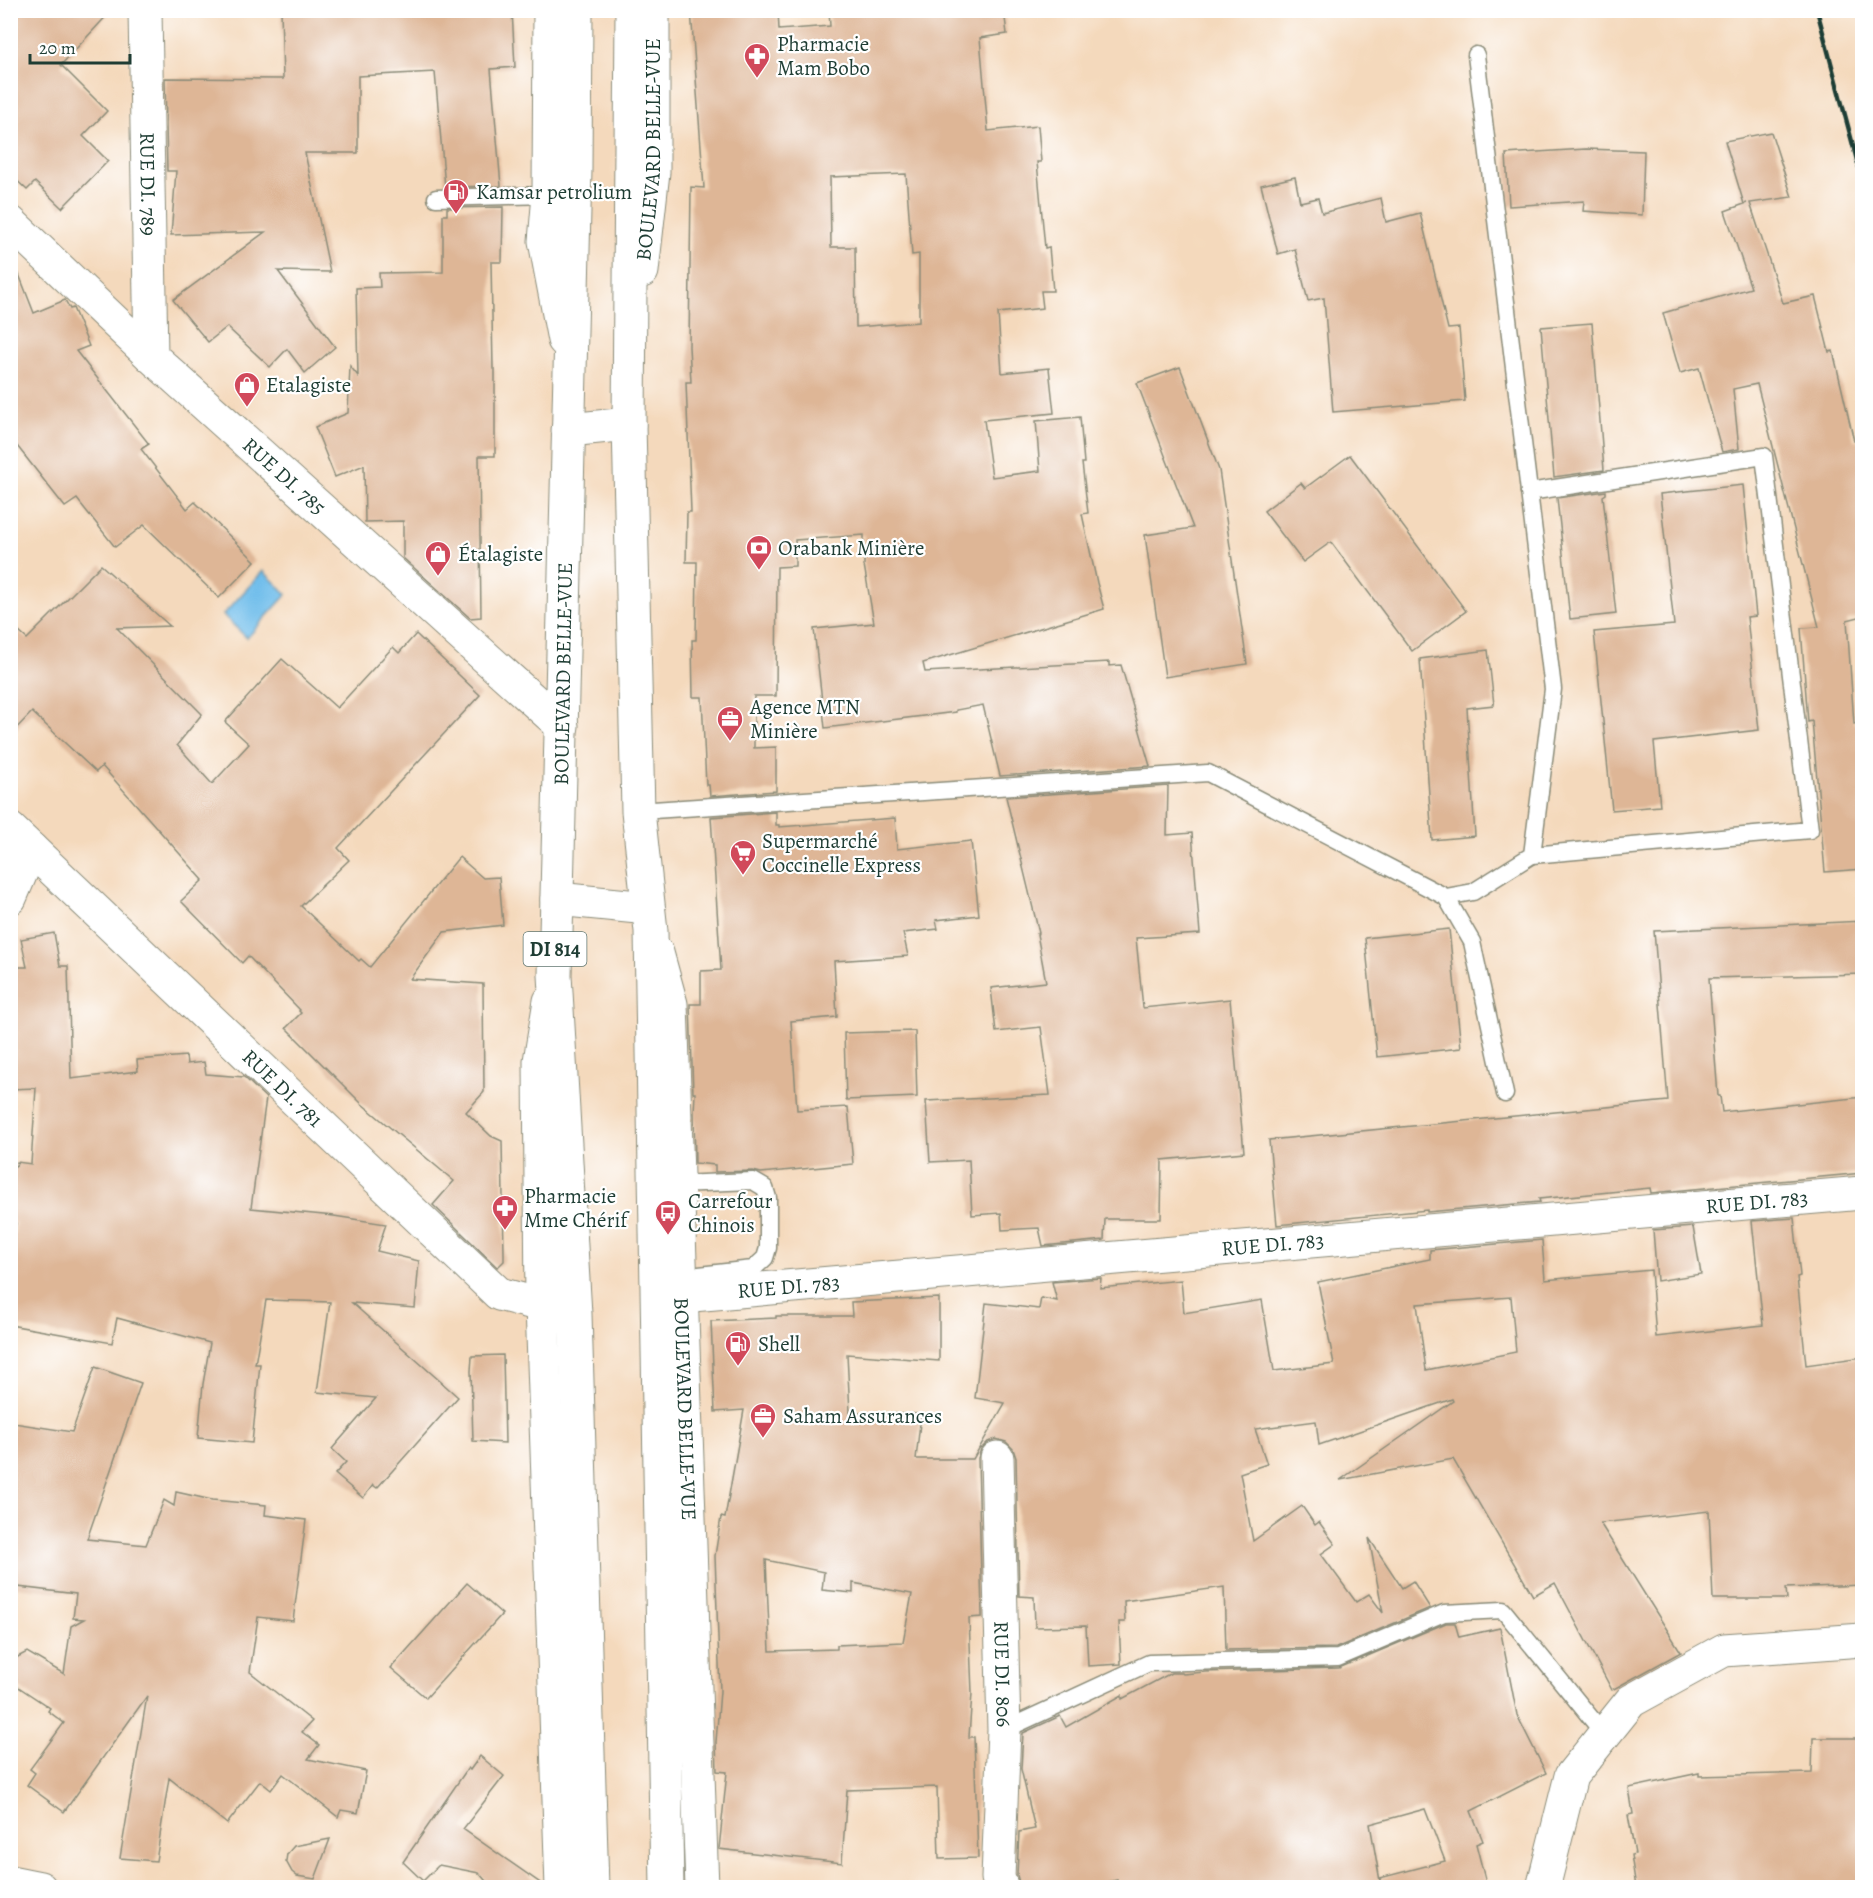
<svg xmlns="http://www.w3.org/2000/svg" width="1873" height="1898" viewBox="0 0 1873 1898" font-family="Alegreya,serif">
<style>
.water{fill:#71beeb;stroke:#487e90;stroke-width:1.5}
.building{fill:#deb696;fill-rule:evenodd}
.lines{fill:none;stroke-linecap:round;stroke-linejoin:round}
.service-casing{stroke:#8a8b78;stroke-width:19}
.minor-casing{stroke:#8a8b78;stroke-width:35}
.tertiary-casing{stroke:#8a8b78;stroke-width:35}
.primary-casing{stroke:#8a8b78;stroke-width:35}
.service{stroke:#fff;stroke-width:16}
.minor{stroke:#fff;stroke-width:33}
.tertiary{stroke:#fff;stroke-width:33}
.primary{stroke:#fff;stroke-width:33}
.rail{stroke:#1f3d34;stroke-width:4.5}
.labels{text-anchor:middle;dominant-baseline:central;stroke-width:4.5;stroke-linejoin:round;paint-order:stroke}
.shield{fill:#fff;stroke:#627771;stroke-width:1.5}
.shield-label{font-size:20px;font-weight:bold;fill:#1f3d34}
.poi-label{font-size:21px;fill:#1f3d34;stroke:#fff;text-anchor:start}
.street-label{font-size:21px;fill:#1f3d34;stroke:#fff}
</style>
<rect width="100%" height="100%" fill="#fff"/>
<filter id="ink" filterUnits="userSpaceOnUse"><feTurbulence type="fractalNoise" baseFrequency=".0167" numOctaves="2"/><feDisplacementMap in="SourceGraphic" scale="12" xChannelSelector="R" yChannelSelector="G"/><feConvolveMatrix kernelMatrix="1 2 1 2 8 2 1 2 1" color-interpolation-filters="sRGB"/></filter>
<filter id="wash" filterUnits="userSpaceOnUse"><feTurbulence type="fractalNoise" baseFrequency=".008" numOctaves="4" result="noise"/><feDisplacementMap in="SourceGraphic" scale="24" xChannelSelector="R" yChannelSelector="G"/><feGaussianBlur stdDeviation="1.35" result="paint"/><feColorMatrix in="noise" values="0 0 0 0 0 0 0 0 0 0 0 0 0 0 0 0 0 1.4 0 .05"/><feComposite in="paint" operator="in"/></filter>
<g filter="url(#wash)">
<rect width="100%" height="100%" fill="#f4d9bc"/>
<polygon class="water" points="263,571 287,594 247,638 223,615"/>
<g id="blocks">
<g class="building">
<polygon points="10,10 112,10 61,65 107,111 83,136 108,161 62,208 35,182 27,190 10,174"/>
<polygon points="281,10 512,10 515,67 491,69 501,186 445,187 435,72 358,76 358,153 305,153 330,272 278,271 335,347 305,373 287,349 270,367 227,327 208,342 173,300 265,232 171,235 176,171 167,171 165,78 283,79"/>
<path d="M 691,10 L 778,10 L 779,30 L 830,26 L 829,10 L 1004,10 L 1007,34 L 980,38 L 988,131 L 1038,126 L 1041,162 L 1037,162 L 1045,248 L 1049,247 L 1053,291 L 1041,291 L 1043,308 L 998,313 L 1002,373 L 1049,368 L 1054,413 L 984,420 L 992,477 L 1040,471 L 1036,421 L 1080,417 L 1084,463 L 1082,463 L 1088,513 L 1082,514 L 1097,583 L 1104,609 L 923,663 L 925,672 L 1109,662 L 1109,666 L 1121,665 L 1150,766 L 1000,776 L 983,705 L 956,710 L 956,712 L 825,728 L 814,629 L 874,623 L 864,565 L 864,535 L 795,540 L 795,566 L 777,567 L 776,696 L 754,696 L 754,748 L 776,747 L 776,791 L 710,796 L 709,785 L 706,785 L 702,697 L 693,697 L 692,640 L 696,640 L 697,562 L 686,562 L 687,512 L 691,512 L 686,382 L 691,382 L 689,347 L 691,187 L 704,188 ZM 906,174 L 912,255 L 919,254 L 919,322 L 856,327 L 855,247 L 831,247 L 830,177 Z"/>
<polygon points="1771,132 1792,197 1750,203 1783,303 1815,296 1829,352 1833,351 1854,441 1863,439 1863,616 1847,620 1854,724 1863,723 1863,869 1825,872 1812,721 1808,722 1801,628 1819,627 1757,384 1733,389 1739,449 1722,452 1699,368 1680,373 1663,313 1751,288 1725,211 1747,203 1744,204 1725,141"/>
<polygon points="1586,149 1644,151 1642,215 1583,211 1584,201 1509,206 1506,154"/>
<polygon points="1295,177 1300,202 1318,198 1322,213 1381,198 1386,222 1420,213 1448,329 1459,328 1465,401 1333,412 1324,298 1308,301 1295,249 1278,254 1261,185"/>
<polygon points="503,207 502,262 491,262 493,369 495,369 495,456 479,456 481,617 470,618 403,558 403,521 365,522 364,465 335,477 315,427 348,413 350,366 358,376 356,288 380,287 379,273 443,272 443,215 447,215 447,208"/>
<polygon points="10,259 13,259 34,313 65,300 70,309 73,308 89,346 76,351 149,444 141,449 187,509 195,502 255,561 219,598 144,525 115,547 77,499 65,507 10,437"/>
<polygon points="1592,323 1604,470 1554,477 1541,327"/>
<polygon points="1180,367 1219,470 1247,664 1165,677 1145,535 1193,528 1137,383"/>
<polygon points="1350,455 1466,611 1412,651 1331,542 1303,562 1264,511 1301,483 1305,488"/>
<polygon points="1743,485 1756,616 1747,617 1759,730 1654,742 1660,806 1612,810 1594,632 1674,625 1660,494"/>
<polygon points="1606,491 1606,494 1603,496 1616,614 1570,619 1557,498"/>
<polygon points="101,565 170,626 117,628 202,714 177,745 212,784 249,744 225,722 282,659 337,708 393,647 399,653 416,634 480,695 338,848 349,860 301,906 359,961 361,959 370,967 459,857 483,878 499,877 503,925 444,932 410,979 483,984 484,1092 466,1112 491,1136 502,1141 504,1254 504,1261 499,1266 497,1267 433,1205 454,1181 362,1104 286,1028 301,1013 299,1011 300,1010 248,956 242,963 181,901 203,880 102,766 96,772 32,712 10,735 10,624 27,639"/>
<polygon points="1488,650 1494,705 1467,708 1475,836 1432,840 1420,659"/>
<polygon points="1168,786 1167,835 1192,833 1200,934 1136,938 1143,1008 1230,999 1244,1152 1162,1160 1161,1219 1105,1219 1104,1240 1043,1246 1039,1228 1002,1230 1001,1213 972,1215 969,1160 930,1162 926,1101 1050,1095 1041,1027 996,1032 991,988 1046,982 1037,934 1039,933 1006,797"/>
<polygon points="776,812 776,825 779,825 779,827 895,818 897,849 971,841 979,915 936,920 938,929 903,933 908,956 834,961 837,1017 791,1021 797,1110 848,1107 853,1164 761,1173 753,1171 715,1172 715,1165 695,1163 694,1112 695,1093 693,1093 690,1004 701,1004 701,971 721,970 711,817"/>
<polygon points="1863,921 1863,974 1709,978 1718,1096 1720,1096 1722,1112 1863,1097 1863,1173 1651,1193 1650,1188 1539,1199 1540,1202 1427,1212 1427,1210 1277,1225 1269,1140 1668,1101 1654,931"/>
<polygon points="1449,929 1461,1048 1377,1057 1365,938"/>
<polygon points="54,933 60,966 68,966 71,1079 138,1071 137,1060 186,1056 187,1064 204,1062 206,1074 244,1077 266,1098 251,1208 334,1216 386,1224 377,1251 419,1261 415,1308 352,1303 458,1397 377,1488 373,1485 363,1498 335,1474 346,1462 332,1449 376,1398 317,1392 330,1302 266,1300 255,1364 260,1364 252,1443 198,1438 203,1384 210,1343 117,1318 112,1343 10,1325 10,1253 16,1223 10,1222 10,1165 16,1166 17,1162 31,1164 36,1088 10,1089 10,967 27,967 21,939"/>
<polygon points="915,1031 917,1097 846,1100 844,1033"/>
<path d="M 1794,1218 L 1800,1276 L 1797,1277 L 1806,1365 L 1863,1357 L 1863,1585 L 1786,1588 L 1787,1599 L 1713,1599 L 1709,1511 L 1600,1523 L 1681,1652 L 1612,1690 L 1555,1583 L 1533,1596 L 1453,1459 L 1340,1480 L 1453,1401 L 1452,1399 L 1319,1445 L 1316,1421 L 1255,1429 L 1267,1464 L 1240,1473 L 1253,1541 L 1302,1506 L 1315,1525 L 1319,1522 L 1335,1544 L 1321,1554 L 1356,1602 L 1369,1594 L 1383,1613 L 1369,1538 L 1402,1588 L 1413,1581 L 1430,1608 L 1336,1648 L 1226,1650 L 1224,1587 L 1124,1601 L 1125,1622 L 1119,1622 L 1121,1664 L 1088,1666 L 1086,1626 L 1035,1627 L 1034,1597 L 1019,1596 L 1016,1458 L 1013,1449 L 1006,1442 L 996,1439 L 988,1442 L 981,1449 L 978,1458 L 982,1615 L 982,1617 L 969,1618 L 972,1693 L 969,1737 L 974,1737 L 978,1858 L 939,1859 L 937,1787 L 847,1790 L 842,1863 L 719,1849 L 727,1772 L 717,1771 L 716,1742 L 720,1691 L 715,1556 L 721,1517 L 725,1518 L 744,1410 L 715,1412 L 711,1321 L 776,1318 L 776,1316 L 852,1316 L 851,1302 L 939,1298 L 939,1361 L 847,1354 L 850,1413 L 921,1414 L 916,1459 L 973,1459 L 1005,1403 L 975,1398 L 986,1303 L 1039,1309 L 1041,1298 L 1057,1301 L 1052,1282 L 1101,1278 L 1100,1288 L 1181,1280 L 1184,1313 L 1262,1300 L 1274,1371 L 1334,1364 L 1318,1282 L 1430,1259 L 1430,1250 L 1542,1240 L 1545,1280 L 1651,1270 L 1656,1337 L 1763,1325 L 1752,1221 ZM 1511,1297 L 1516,1352 L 1426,1370 L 1417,1304 ZM 766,1560 L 824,1572 L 822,1590 L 853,1593 L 853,1583 L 912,1594 L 903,1642 L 837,1645 L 837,1649 L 770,1651 Z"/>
<polygon points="1693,1227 1701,1274 1657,1281 1653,1230"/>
<polygon points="503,1355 505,1443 473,1441 471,1371 472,1356"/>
<polygon points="95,1367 141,1383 87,1539 146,1545 164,1500 174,1506 176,1492 212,1500 266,1505 265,1515 306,1520 293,1621 258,1617 250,1672 312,1721 302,1732 319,1745 308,1759 366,1771 358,1813 341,1810 338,1817 283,1774 271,1790 260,1781 227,1824 169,1778 156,1861 120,1858 147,1696 64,1812 27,1785 35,1773 30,1769 64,1723 48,1711 50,1708 14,1684 10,1679 10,1661 27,1652 64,1674 71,1626 84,1619 73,1618 76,1594 10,1586 10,1442 14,1423 72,1432"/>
<polygon points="467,1583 502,1614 426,1698 391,1668"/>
<path d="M 1446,1623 L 1455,1623 L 1459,1637 L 1500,1628 L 1517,1715 L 1546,1773 L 1471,1811 L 1483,1841 L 1476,1844 L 1487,1887 L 1118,1887 L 1117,1880 L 1086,1887 L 1020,1887 L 1017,1875 L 1019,1832 L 1035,1829 L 1021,1769 L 1023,1733 L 1060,1716 L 1066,1727 L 1122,1695 L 1122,1699 L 1171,1673 L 1182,1673 L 1183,1674 L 1205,1672 L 1339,1668 ZM 1425,1809 L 1445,1861 L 1380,1878 L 1380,1881 L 1370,1824 Z"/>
<polygon points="1813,1738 1863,1738 1863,1887 1636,1887 1631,1855 1635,1854 1628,1815 1633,1814 1629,1788 1699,1773 1699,1776 1812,1773"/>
<polygon points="480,1756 504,1776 463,1829 543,1885 543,1887 491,1887 479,1873 439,1865 423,1881 403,1862 468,1768 470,1770"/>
<polygon points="330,1839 315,1879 297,1876 292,1872 286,1861 287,1854 294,1846"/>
</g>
</g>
</g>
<g filter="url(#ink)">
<use href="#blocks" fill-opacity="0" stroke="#8a8b78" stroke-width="1.5"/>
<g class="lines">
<g class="service-casing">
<g id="service">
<polyline points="436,198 549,195"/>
<polyline points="1529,492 1764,456 1810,830 1532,855"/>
<polyline points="638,811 1208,773 1446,897 1473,892 1532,855 1553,689 1476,55"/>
<polyline points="1446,897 1472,942 1505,1094"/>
<polyline points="677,1184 753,1181 765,1188 768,1198 768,1248 765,1258 753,1269 681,1277"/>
<polyline points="1004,1730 1149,1663 1338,1658 1444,1613 1503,1610 1604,1734"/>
</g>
</g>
<g class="minor-casing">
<g id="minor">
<path id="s1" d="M 145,10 L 151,356"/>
<path id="s2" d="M 10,222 L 151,356 L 562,726"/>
<path id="s3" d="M 10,829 L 499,1294 L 568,1312"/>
<polyline points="10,898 31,849"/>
<path id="s4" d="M 681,1296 L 1862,1193"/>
<path id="s5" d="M 997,1458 L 1004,1730 L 998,1878 L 1002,1888"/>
<polyline points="10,1882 40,1888"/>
<polyline points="1543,1888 1571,1776 1631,1701 1724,1650 1862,1640"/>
</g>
</g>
<g class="tertiary-casing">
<g id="tertiary">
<polyline points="550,10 549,195 545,241 564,340"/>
<path id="s6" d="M 642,271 L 653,172 L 653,10"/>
<path id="s7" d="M 657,953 L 671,1004 L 702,1888"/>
<polyline points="550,1001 540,1061 542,1305 562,1888"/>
</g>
</g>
<g class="primary-casing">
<g id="primary">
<polyline points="576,10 575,170 555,975 575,1314 592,1888"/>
<polyline points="632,10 629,424 638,811 651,931 667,1888"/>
<polyline points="568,430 629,424"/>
<polyline points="557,899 648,908"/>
</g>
</g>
<use href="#service" class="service"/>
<use href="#minor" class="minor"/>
<use href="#tertiary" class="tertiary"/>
<use href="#primary" class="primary"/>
<polyline class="rail" points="1817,10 1862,179"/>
</g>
</g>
<defs>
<g id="pharmacy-pin" transform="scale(1.35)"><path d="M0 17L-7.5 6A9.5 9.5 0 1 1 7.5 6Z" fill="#d1495b" stroke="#fff"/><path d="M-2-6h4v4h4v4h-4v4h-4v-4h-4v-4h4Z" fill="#fff"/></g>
<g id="fuel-pin" transform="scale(1.35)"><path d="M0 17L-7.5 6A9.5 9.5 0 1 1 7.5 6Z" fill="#d1495b" stroke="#fff"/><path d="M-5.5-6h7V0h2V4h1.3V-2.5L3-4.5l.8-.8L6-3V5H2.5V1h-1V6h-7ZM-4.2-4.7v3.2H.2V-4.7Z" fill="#fff"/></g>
<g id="shop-pin" transform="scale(1.35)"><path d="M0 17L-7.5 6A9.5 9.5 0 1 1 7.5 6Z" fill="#d1495b" stroke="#fff"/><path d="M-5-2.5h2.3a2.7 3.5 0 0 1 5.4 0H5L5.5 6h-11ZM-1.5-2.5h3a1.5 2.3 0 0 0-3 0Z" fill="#fff"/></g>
<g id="bank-pin" transform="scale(1.35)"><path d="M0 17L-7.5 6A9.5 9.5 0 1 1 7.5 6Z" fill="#d1495b" stroke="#fff"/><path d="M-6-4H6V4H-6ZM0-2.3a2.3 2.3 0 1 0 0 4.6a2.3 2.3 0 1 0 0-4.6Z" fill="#fff"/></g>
<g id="office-pin" transform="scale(1.35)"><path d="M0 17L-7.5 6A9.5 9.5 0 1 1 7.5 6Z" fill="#d1495b" stroke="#fff"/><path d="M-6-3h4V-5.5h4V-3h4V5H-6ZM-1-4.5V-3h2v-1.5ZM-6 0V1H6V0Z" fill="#fff"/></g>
<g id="supermarket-pin" transform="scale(1.35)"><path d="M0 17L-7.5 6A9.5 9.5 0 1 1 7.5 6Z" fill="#d1495b" stroke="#fff"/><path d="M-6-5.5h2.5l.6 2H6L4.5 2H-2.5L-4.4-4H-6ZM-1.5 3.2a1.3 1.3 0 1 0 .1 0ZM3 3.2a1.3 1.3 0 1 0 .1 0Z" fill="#fff"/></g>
<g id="bus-pin" transform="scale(1.35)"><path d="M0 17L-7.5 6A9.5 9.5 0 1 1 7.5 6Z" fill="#d1495b" stroke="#fff"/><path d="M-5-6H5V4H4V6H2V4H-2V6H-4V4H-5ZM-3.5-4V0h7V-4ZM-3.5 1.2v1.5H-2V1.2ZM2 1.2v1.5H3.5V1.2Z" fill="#fff"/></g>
</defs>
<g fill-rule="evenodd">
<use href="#pharmacy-pin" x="757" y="56"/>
<use href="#fuel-pin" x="456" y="192"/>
<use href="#shop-pin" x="247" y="385"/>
<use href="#bank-pin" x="759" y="548"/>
<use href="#shop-pin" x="438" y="554"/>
<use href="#office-pin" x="730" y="719"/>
<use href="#supermarket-pin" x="743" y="853"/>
<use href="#pharmacy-pin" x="505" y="1208"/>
<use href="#bus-pin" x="668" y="1213"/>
<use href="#fuel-pin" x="738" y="1344"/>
<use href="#office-pin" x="763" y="1416"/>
</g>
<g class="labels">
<rect class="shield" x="523.5" y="932" width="63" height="34" rx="4.5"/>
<g class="shield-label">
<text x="555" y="949">DI 814</text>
</g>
<g class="poi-label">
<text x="777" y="44">Pharmacie<tspan x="777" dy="24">Mam Bobo</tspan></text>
<text x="476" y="192">Kamsar petrolium</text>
<text x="266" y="385">Etalagiste</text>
<text x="778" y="548">Orabank Minière</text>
<text x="458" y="554">Étalagiste</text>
<text x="750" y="707">Agence MTN<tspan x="750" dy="24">Minière</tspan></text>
<text x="762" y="841">Supermarché<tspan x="762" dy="24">Coccinelle Express</tspan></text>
<text x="524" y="1196">Pharmacie<tspan x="524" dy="24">Mme Chérif</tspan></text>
<text x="688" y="1201">Carrefour<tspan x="688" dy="24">Chinois</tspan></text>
<text x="758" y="1344">Shell</text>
<text x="783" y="1416">Saham Assurances</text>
</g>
<g class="street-label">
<text stroke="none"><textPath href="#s6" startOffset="122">BOULEVARD BELLE-VUE</textPath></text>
<text stroke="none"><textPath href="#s1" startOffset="174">RUE DI. 789</textPath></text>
<text stroke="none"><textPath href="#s2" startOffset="374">RUE DI. 785</textPath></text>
<text transform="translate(563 674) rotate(-89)">BOULEVARD BELLE-VUE</text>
<text stroke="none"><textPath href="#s3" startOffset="376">RUE DI. 781</textPath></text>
<text stroke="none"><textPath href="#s4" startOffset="1080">RUE DI. 783</textPath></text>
<text stroke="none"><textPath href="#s4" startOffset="594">RUE DI. 783</textPath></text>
<text stroke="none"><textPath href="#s4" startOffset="108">RUE DI. 783</textPath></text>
<text stroke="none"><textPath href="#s7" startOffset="458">BOULEVARD BELLE-VUE</textPath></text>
<text stroke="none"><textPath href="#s5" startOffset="216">RUE DI. 806</textPath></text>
</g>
</g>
<rect width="1873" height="1898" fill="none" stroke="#fff" stroke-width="36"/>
<path d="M30 54v9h100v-9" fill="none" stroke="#1f3d34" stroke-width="3"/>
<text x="39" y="54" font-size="18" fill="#1f3d34" stroke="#ffffff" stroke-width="4.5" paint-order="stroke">20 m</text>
</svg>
